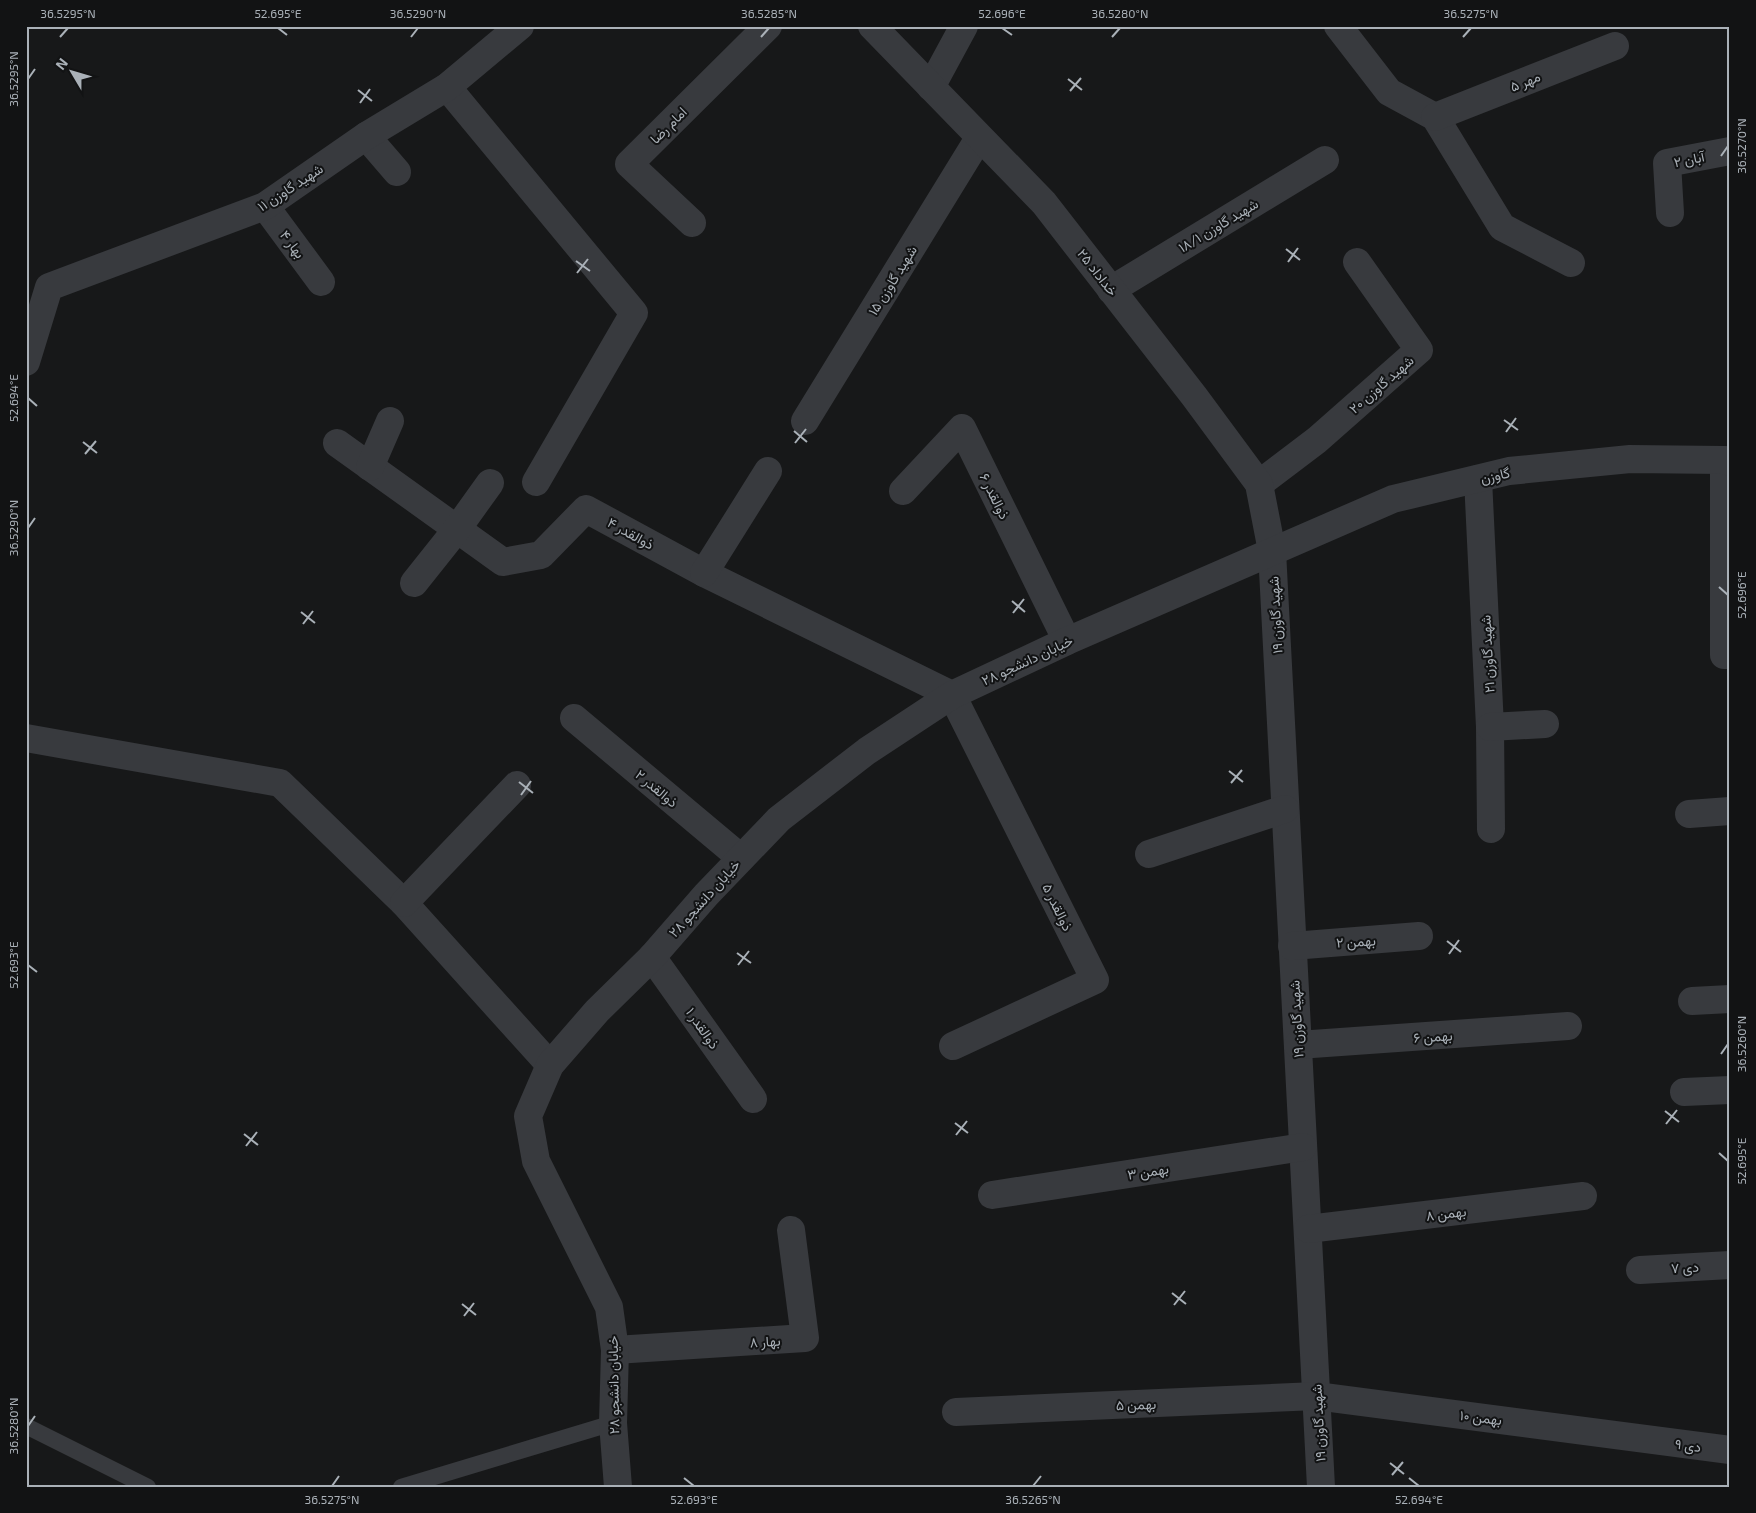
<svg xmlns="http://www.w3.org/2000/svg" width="1756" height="1513" viewBox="0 0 1756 1513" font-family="'Exo 2',Vazirmatn,sans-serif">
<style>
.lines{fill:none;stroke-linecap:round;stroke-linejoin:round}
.service{stroke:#383a3e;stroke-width:16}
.minor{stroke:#383a3e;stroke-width:28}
.tertiary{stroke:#383a3e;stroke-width:28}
.ticks{fill:none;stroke:#aab1b8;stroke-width:2}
.labels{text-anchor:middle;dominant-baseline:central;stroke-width:4;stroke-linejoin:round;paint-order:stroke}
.street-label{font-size:14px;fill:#aab1b8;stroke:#121314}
.neatline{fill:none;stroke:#aab1b8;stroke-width:2}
.ticks-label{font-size:12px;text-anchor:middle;fill:#aab1b8}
</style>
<rect width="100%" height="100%" fill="#171819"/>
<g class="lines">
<g class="service">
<polyline points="26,1426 148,1487"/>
<polyline points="401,1487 613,1423"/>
</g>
<g class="minor">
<polyline points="1338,26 1389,92 1435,117 1502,227 1571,263"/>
<polyline points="447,87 634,313 536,482"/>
<polyline points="931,87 964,26"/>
<polyline points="1435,117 1615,46"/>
<polyline points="366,136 397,172"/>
<polyline points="265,206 321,282"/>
<polyline points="1670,213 1667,163 1730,151"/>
<polyline points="692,223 629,164 768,26"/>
<polyline points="1111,290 1325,160"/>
<polyline points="26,362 49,287 265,206 366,136 447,87 520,26"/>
<polyline points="805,421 979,138"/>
<polyline points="337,443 503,562 541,555 586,509 704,573 952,695 1095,980 953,1046"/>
<polyline points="1724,460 1724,655 1730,655"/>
<polyline points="370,467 390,421"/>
<polyline points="1478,479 1490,727 1491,829"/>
<polyline points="1259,484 1317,440 1419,350 1357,262"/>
<polyline points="903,491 962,428 1067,641"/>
<polyline points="1272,551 1321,1487"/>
<polyline points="704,573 768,471"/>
<polyline points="414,583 457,529 490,483"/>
<polyline points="574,718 741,858"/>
<polyline points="1490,727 1545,724"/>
<polyline points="26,738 280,783 404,903 550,1065"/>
<polyline points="1689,814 1730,811"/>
<polyline points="1149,854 1285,809"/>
<polyline points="404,903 517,785"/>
<polyline points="1292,946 1419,936"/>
<polyline points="652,957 753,1099"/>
<polyline points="1692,1001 1730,999"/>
<polyline points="1298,1045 1568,1026"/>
<polyline points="1684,1092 1730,1090"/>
<polyline points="992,1195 1303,1147"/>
<polyline points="1308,1229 1583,1196"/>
<polyline points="1640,1270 1730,1265"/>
<polyline points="615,1350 805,1338 791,1230"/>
<polyline points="956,1412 1316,1396 1730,1450"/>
</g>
<g class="tertiary">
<polyline points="872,26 1044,203 1194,396 1259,484 1272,551"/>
<polyline points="618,1487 613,1423 615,1350 609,1307 536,1161 528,1116 550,1065 597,1011 652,957 706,895 779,819 867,751 952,695 1067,641 1393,499 1509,471 1630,459 1724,460 1730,462"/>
</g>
</g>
<path class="ticks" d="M 278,28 L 287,35M 1002,28 L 1012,35M 60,37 L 68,28M 411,37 L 418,28M 761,37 L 769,28M 1112,37 L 1120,28M 1463,37 L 1471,28M 28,79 L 35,69M 1068,79 L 1082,90M 358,90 L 372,101M 1070,91 L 1081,78M 360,103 L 370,89M 1721,156 L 1728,146M 1286,249 L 1300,260M 576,261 L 590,271M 1288,262 L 1298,248M 577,273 L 588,259M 28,398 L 37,406M 1504,420 L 1518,430M 794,431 L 807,442M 1506,432 L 1516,418M 83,442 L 97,453M 795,443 L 806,429M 85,454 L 96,441M 28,528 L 35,518M 1719,587 L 1728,595M 1012,601 L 1025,612M 301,612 L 315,623M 1013,613 L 1024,599M 303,624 L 313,611M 1229,771 L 1243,782M 519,782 L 533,793M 1231,783 L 1242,770M 521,795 L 531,781M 1447,941 L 1461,952M 737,953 L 751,963M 1449,954 L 1459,940M 28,965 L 37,972M 738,965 L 749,951M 1721,1054 L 1728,1044M 1665,1111 L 1679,1122M 955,1123 L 968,1133M 1666,1124 L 1677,1110M 244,1134 L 258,1145M 956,1135 L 967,1121M 246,1146 L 257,1132M 1719,1153 L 1728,1161M 1172,1293 L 1186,1304M 462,1304 L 476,1315M 1174,1305 L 1185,1291M 464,1316 L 474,1303M 28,1426 L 35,1416M 1390,1463 L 1404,1474M 1392,1475 L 1403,1462M 684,1478 L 694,1486M 1409,1478 L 1419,1486M 332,1486 L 339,1476M 1033,1486 L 1041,1476"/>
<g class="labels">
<g class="street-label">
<text transform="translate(1525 81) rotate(-22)">مهر ۵</text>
<text transform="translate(668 125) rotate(-45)">امام رضا</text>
<text transform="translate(1689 159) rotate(-12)">آبان ۲</text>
<text transform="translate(290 187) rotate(-33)">شهید گاوزن ۱۱</text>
<text transform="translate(1218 225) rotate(-31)">شهید گاوزن ۱۸/۱</text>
<text transform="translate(293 244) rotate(53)">بهار ۴</text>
<text transform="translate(1098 272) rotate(52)">خداداد ۲۵</text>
<text transform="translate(892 280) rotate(-58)">شهید گاوزن ۱۵</text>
<text transform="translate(1381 384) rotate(-41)">شهید گاوزن ۲۰</text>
<text transform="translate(1495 475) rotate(-13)">گاوزن</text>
<text transform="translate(995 496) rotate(64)">ذوالقدر ۶</text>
<text transform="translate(631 533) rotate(29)">ذوالقدر ۴</text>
<text transform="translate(1275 615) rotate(-93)">شهید گاوزن ۱۹</text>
<text transform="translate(1487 654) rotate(-93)">شهید گاوزن ۲۱</text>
<text transform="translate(1027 660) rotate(-25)">خیابان دانشجو ۲۸</text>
<text transform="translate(657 788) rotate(40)">ذوالقدر ۲</text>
<text transform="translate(704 898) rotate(-48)">خیابان دانشجو ۲۸</text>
<text transform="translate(1058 907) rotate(64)">ذوالقدر ۵</text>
<text transform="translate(1356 941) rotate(-4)">بهمن ۲</text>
<text transform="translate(1296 1019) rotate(-93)">شهید گاوزن ۱۹</text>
<text transform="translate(703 1028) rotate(55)">ذوالقدر ۱</text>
<text transform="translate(1433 1036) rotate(-4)">بهمن ۶</text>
<text transform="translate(1148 1171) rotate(-9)">بهمن ۳</text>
<text transform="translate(1446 1213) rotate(-7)">بهمن ۸</text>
<text transform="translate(1685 1267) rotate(-3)">دی ۷</text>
<text transform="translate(765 1341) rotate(-4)">بهار ۸</text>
<text transform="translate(613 1385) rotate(-91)">خیابان دانشجو ۲۸</text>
<text transform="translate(1136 1404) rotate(-2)">بهمن ۵</text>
<text transform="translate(1481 1417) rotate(7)">بهمن ۱۰</text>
<text transform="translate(1318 1423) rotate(-93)">شهید گاوزن ۱۹</text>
<text transform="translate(1688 1445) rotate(8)">دی ۹</text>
</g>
</g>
<rect width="1756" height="1513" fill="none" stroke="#121314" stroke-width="55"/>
<g transform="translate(72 72) rotate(308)" stroke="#121314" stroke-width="4" paint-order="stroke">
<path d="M0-4L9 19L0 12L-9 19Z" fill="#aab1b8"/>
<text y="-8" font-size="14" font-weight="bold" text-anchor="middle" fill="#aab1b8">N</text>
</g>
<rect x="28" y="28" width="1700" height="1458" class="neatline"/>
<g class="ticks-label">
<text x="68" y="18">36.5295°N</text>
<text x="278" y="18">52.695°E</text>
<text x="418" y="18">36.5290°N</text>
<text x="769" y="18">36.5285°N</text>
<text x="1002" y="18">52.696°E</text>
<text x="1120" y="18">36.5280°N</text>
<text x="1471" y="18">36.5275°N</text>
<text transform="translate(14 79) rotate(-90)" y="4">36.5295°N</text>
<text transform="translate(1742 146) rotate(-90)" y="4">36.5270°N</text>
<text transform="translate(14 398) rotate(-90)" y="4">52.694°E</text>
<text transform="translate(14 528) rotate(-90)" y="4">36.5290°N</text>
<text transform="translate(1742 595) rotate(-90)" y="4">52.696°E</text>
<text transform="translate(14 965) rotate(-90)" y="4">52.693°E</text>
<text transform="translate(1742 1044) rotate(-90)" y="4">36.5260°N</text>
<text transform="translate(1742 1161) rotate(-90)" y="4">52.695°E</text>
<text transform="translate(14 1426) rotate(-90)" y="4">36.5280°N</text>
<text x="332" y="1504">36.5275°N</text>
<text x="694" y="1504">52.693°E</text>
<text x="1033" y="1504">36.5265°N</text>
<text x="1419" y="1504">52.694°E</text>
</g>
</svg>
